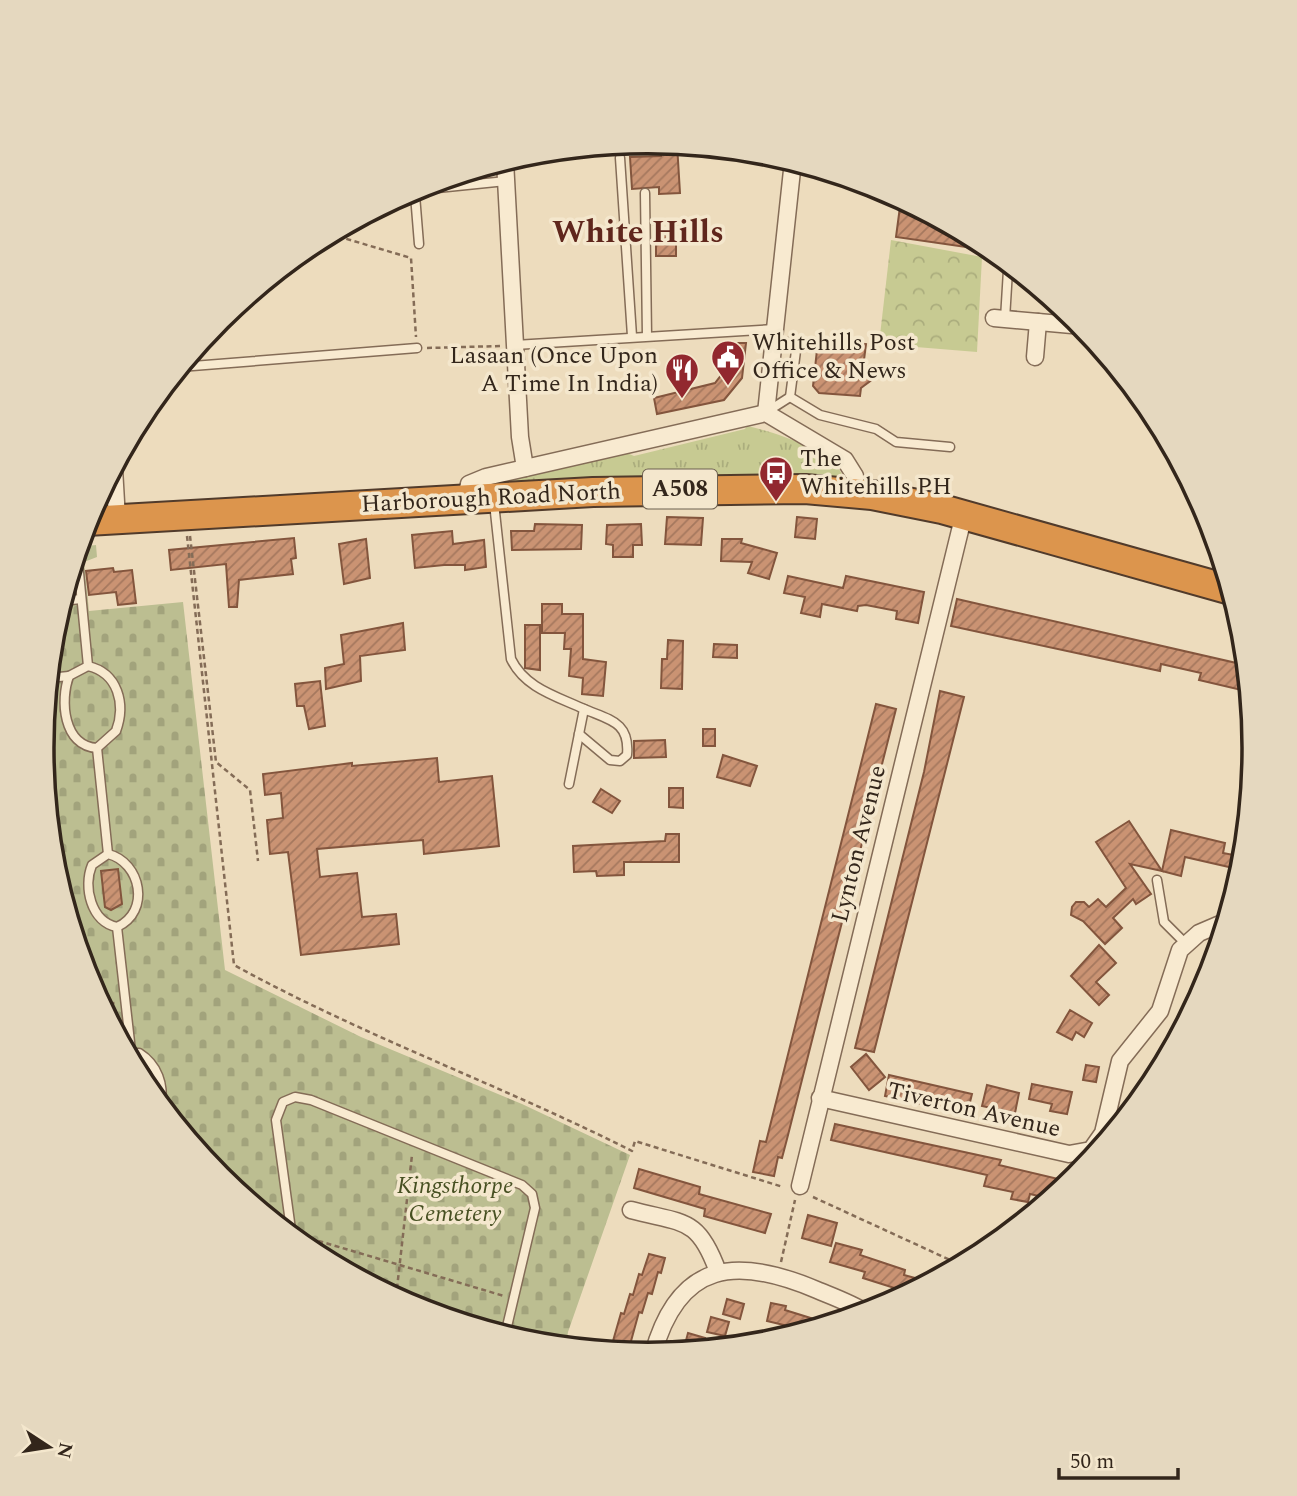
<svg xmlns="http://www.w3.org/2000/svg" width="1297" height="1496" viewBox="0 0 1297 1496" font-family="Spectral,serif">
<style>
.grass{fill:url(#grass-tufts)}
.forest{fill:url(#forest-crowns)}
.cemetery{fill:url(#cemetery-stones)}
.building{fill:url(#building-hatch);stroke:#83553d;stroke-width:2}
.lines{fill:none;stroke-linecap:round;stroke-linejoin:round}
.lane-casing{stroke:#846c57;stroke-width:11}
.street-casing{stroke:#846c57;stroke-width:19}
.highway-casing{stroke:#513b2b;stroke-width:32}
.path{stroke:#846c57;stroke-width:2.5;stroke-dasharray:5 3.5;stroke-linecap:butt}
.lane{stroke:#f8ead0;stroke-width:8}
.street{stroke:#f8ead0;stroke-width:16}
.highway{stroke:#dc954d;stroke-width:28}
.labels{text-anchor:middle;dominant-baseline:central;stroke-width:7;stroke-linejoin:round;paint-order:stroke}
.shield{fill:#f4e7cd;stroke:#6d6050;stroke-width:2}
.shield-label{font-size:23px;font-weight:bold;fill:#33261b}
.poi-label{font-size:24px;fill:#33261b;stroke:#f4e7cd;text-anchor:start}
.street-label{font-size:24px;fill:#33261b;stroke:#f4e7cd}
.park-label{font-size:24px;font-style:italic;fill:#475022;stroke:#f4e7cd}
.district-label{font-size:32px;font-weight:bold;fill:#5f261c;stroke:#f4e7cd}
.rim{fill:none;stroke:#33261b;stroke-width:3.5}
</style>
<defs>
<pattern id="grass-tufts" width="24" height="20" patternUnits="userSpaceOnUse" patternTransform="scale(1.75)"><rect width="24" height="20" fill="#c7ca92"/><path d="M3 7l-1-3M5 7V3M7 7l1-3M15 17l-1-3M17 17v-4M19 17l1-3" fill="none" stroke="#abad7d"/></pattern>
<pattern id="forest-crowns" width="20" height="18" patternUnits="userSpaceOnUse" patternTransform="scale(1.75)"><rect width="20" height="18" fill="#c7ca92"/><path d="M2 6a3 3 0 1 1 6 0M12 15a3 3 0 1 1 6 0" fill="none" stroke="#abad7d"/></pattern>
<pattern id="cemetery-stones" width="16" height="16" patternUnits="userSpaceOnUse" patternTransform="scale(1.75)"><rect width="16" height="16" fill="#bcbe91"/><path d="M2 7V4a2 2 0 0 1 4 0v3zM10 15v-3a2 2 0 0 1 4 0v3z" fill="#a2a37c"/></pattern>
<pattern id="building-hatch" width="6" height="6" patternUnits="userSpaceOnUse" patternTransform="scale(1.75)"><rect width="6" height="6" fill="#ca9373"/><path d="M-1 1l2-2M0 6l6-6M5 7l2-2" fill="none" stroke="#a5785e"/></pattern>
</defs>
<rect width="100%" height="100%" fill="#eddcbd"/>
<path class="grass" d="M 747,426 C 772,431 831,450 842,474 L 829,478 L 494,486 L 494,483 L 625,452 L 634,456 L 745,429 Z"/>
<polygon class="forest" points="891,240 982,257 977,352 879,344"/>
<polygon class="cemetery" points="96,545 97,557 84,562 89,611 183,602 225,970 361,1037 522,1104 630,1155 568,1332 566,1346 530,1343 416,1308 311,1252 219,1177 144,1085 88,980 54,866 42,748 54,629 79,547"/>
<g class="building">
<polygon points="661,143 677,144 680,193 659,194 659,187 632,189 630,157 661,156"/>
<polygon points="901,199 986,244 994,251 896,237"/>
<rect x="656" y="235" width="20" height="21"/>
<polygon points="834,340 866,344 863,368 884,371 861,388 860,396 819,393 813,386 817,350 833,351"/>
<polygon points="728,343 746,343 742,378 724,400 657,414 654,398 715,383 725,370"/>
<polygon points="667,517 703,518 701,545 665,544"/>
<polygon points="797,517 817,519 815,539 795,537"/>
<polygon points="535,524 582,525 581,549 512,550 511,531 534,531"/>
<polygon points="641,524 642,545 633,545 633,557 613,557 613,545 606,544 607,525"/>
<polygon points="452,531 453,544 484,540 486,567 465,570 465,565 444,565 415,568 412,535"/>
<polygon points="294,538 296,558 291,559 293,574 239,580 237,607 229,607 226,564 171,570 169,550"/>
<polygon points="366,539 370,578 344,584 339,544"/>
<polygon points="722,539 742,539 741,543 777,553 769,579 748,573 752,562 721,561"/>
<polygon points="113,568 114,572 132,570 136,603 118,605 116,592 89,595 86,571"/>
<polygon points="788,576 843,588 846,576 924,592 918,623 896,619 897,611 866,605 858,606 857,611 822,604 820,617 801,613 805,597 784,593"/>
<polygon points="957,599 1241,664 1246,655 1250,692 1199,680 1201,673 1161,664 1160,671 951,626"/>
<polygon points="542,604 562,604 562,614 583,614 583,659 606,662 603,696 582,694 583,678 569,676 571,649 564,649 565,633 542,633"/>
<polygon points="403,623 405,650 360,656 361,681 326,689 325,668 344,664 341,635"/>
<polygon points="525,625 540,625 540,670 525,668"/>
<polygon points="668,640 683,641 682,689 661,688 662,659 667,659"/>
<polygon points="714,644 737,645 737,658 713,657"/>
<polygon points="320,681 325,726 309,729 304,706 297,706 295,684"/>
<polygon points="940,691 964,697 874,1052 855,1048 924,772"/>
<polygon points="876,704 896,709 787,1139 782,1158 778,1157 774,1176 753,1172 760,1141 766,1142"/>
<rect x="703" y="729" width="12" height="17"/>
<polygon points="665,740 666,757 634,758 634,741"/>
<polygon points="723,755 757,766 750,786 717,777"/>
<polygon points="437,758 439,782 492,776 499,846 424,854 423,840 317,849 320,877 357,873 362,917 396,914 399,944 301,955 288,852 270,854 267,820 283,818 281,793 265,795 263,774 352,763 352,766"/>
<polygon points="669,788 683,788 683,808 669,807"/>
<polygon points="601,789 620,801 612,813 593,802"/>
<polygon points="1129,821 1162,871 1130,864 1151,894 1136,904 1133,899 1113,918 1122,928 1105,944 1083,921 1071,915 1072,907 1076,902 1084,902 1089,907 1098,899 1106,907 1126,888 1096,842"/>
<polygon points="1171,830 1225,843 1223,853 1244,857 1242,870 1185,857 1181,876 1162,871"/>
<polygon points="666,834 679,834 679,862 624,862 624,875 597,876 596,871 574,872 573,846 665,841"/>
<polygon points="118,869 122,904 111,910 105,907 101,871"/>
<polygon points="1099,945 1116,963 1096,982 1109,995 1099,1005 1071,976"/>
<polygon points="1070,1010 1092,1023 1084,1037 1076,1032 1072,1040 1057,1032"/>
<polygon points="866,1054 885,1077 869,1090 851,1067"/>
<polygon points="1086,1065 1099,1067 1096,1082 1083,1080"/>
<polygon points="889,1075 972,1094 967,1114 885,1096"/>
<polygon points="1032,1084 1072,1092 1067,1114 1050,1111 1052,1104 1029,1099"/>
<polygon points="987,1085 1019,1093 1015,1113 982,1106"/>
<polygon points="835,1124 1001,1160 999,1165 1071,1182 1051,1199 1030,1194 1028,1202 1011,1199 1013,1192 984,1186 987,1175 831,1140"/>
<polygon points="639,1169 700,1187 699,1194 771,1214 765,1233 704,1216 705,1209 634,1188"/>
<polygon points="808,1215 837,1223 831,1246 802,1238"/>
<polygon points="836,1243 862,1250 860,1255 905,1270 904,1275 930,1282 910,1293 863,1278 865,1272 830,1262"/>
<polygon points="649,1254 665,1258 661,1273 658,1272 652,1294 648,1293 642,1313 639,1312 628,1352 611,1348 621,1313 624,1314 630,1294 633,1295 639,1274 642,1275"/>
<polygon points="727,1299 744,1304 740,1319 723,1314"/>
<polygon points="771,1303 786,1306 785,1310 830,1324 799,1333 787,1330 788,1326 767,1321"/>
<polygon points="711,1317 729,1322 725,1336 707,1332"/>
<polygon points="688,1333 705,1338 702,1349 684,1348"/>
</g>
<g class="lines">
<g class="lane-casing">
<g id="lane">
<polyline points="620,158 632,336"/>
<polyline points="645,193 647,336"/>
<polyline points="419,244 415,195 418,190 506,181"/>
<polyline points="1005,319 1008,270"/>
<polyline points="774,341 797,343 790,397 820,415 876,429 896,442 950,447"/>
<polyline points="515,345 775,329"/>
<polyline points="180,367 417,348"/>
<polyline points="768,411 790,397"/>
<path d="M 494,503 L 511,659 C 525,688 556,696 584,709 L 569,784"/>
<polyline points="77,552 88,666"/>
<polyline points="62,601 81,599"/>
<path d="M 88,666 C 118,673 126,704 116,731 L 97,748 C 63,746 60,700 69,676 Z"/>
<polyline points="49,678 69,676"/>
<path d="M 579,734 L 610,760 L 620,761 L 627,755 C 630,722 610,720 584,709"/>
<polyline points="97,748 108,854"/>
<path d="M 108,854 C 141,862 151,912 117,927 C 91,922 83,887 92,865 Z"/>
<polyline points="1157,880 1164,922 1186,944"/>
<polyline points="117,927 131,1051"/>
<path d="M 127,1053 L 139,1053 C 158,1065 164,1085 161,1105"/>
<polyline points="292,1237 276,1120 283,1102 295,1097 311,1100 522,1185 532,1194 535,1208 505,1335"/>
</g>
</g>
<g class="street-casing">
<g id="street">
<polyline points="505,161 520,437 525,468"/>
<polyline points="994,318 1083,326"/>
<polyline points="1035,357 1038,322"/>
<polyline points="766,413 793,161"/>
<polyline points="114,468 117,519"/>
<polyline points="466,498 469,484 486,477 766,413 845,460 855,476 855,493"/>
<polyline points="820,1098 1069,1154 1091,1150 1103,1133 1120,1061 1160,1011 1180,950 1199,933 1227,921"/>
<polyline points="800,1186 964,514"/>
<path d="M 631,1210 C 683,1224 698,1216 718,1272"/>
<path d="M 653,1354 C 679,1260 737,1256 817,1290 C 834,1297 851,1303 867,1313"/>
</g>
</g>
<g class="highway-casing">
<polyline id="highway" points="87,521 593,492 805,489 872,495 942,509 1231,590"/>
</g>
<g class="path">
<polyline points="330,234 411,258 416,337"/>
<polyline points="427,348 501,346"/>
<path d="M 187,536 L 234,965 C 363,1036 501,1085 632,1151 L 635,1141 L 783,1187"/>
<polyline points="190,536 216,762 250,790 258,861"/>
<polyline points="101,1004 115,1003"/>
<polyline points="813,1197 961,1265"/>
<polyline points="302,1236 504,1296"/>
<polyline points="781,1262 795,1200"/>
<polyline points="396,1297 412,1155"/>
</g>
<use href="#lane" class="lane"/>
<use href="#street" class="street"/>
<use href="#highway" class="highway"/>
</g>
<defs>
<g id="civic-pin" transform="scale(1.75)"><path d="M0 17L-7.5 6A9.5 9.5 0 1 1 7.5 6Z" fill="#92282f" stroke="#f4e7cd"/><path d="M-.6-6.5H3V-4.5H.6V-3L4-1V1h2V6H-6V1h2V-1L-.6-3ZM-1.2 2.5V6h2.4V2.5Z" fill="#fff"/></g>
<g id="restaurant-pin" transform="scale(1.75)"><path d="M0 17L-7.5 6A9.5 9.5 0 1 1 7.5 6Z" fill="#92282f" stroke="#f4e7cd"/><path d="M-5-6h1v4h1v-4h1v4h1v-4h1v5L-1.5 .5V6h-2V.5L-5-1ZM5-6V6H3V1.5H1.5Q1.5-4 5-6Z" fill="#fff"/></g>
<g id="bus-pin" transform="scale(1.75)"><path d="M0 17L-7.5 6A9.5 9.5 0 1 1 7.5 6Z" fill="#92282f" stroke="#f4e7cd"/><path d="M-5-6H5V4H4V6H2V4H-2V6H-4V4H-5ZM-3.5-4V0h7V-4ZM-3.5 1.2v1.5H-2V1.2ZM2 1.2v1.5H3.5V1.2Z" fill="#fff"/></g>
</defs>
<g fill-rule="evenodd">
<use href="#civic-pin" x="728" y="357"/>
<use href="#restaurant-pin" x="682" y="370"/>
<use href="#bus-pin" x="776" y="473"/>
</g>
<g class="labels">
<rect class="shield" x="643" y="469.5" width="74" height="39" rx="5"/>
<g class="shield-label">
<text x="680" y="489">A508</text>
</g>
<g class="poi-label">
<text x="752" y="343">Whitehills Post<tspan x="752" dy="28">Office &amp; News</tspan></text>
<text x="658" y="356" text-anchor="end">Lasaan (Once Upon<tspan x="658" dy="28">A Time In India)</tspan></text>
<text x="800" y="459">The<tspan x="800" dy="28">Whitehills PH</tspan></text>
</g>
<g class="street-label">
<text transform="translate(491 498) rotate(-3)">Harborough Road North</text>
<text transform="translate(859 844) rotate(-76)">Lynton Avenue</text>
<text transform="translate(974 1110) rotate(13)">Tiverton Avenue</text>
</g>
<g class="park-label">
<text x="455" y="1186">Kingsthorpe<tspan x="455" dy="28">Cemetery</tspan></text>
</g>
<g class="district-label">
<text x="638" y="232">White Hills</text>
</g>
</g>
<path d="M0 0H1297V1496H0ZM54 748a594 594 0 1 1 1188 0a594 594 0 1 1-1188 0Z" fill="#e5d8bf" fill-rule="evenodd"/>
<path class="rim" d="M54 748a594 594 0 1 1 1188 0a594 594 0 1 1-1188 0Z"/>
<g transform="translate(49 1447) rotate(102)" stroke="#f4e7cd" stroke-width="5" paint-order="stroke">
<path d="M0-5L12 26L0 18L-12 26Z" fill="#33261b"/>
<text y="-10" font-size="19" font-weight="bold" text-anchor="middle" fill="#33261b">N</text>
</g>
<path d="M1059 1468v10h119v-10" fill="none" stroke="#33261b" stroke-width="3.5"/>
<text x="1070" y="1468" font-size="21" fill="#33261b" stroke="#f4e7cd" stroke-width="5" paint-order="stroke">50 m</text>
</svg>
